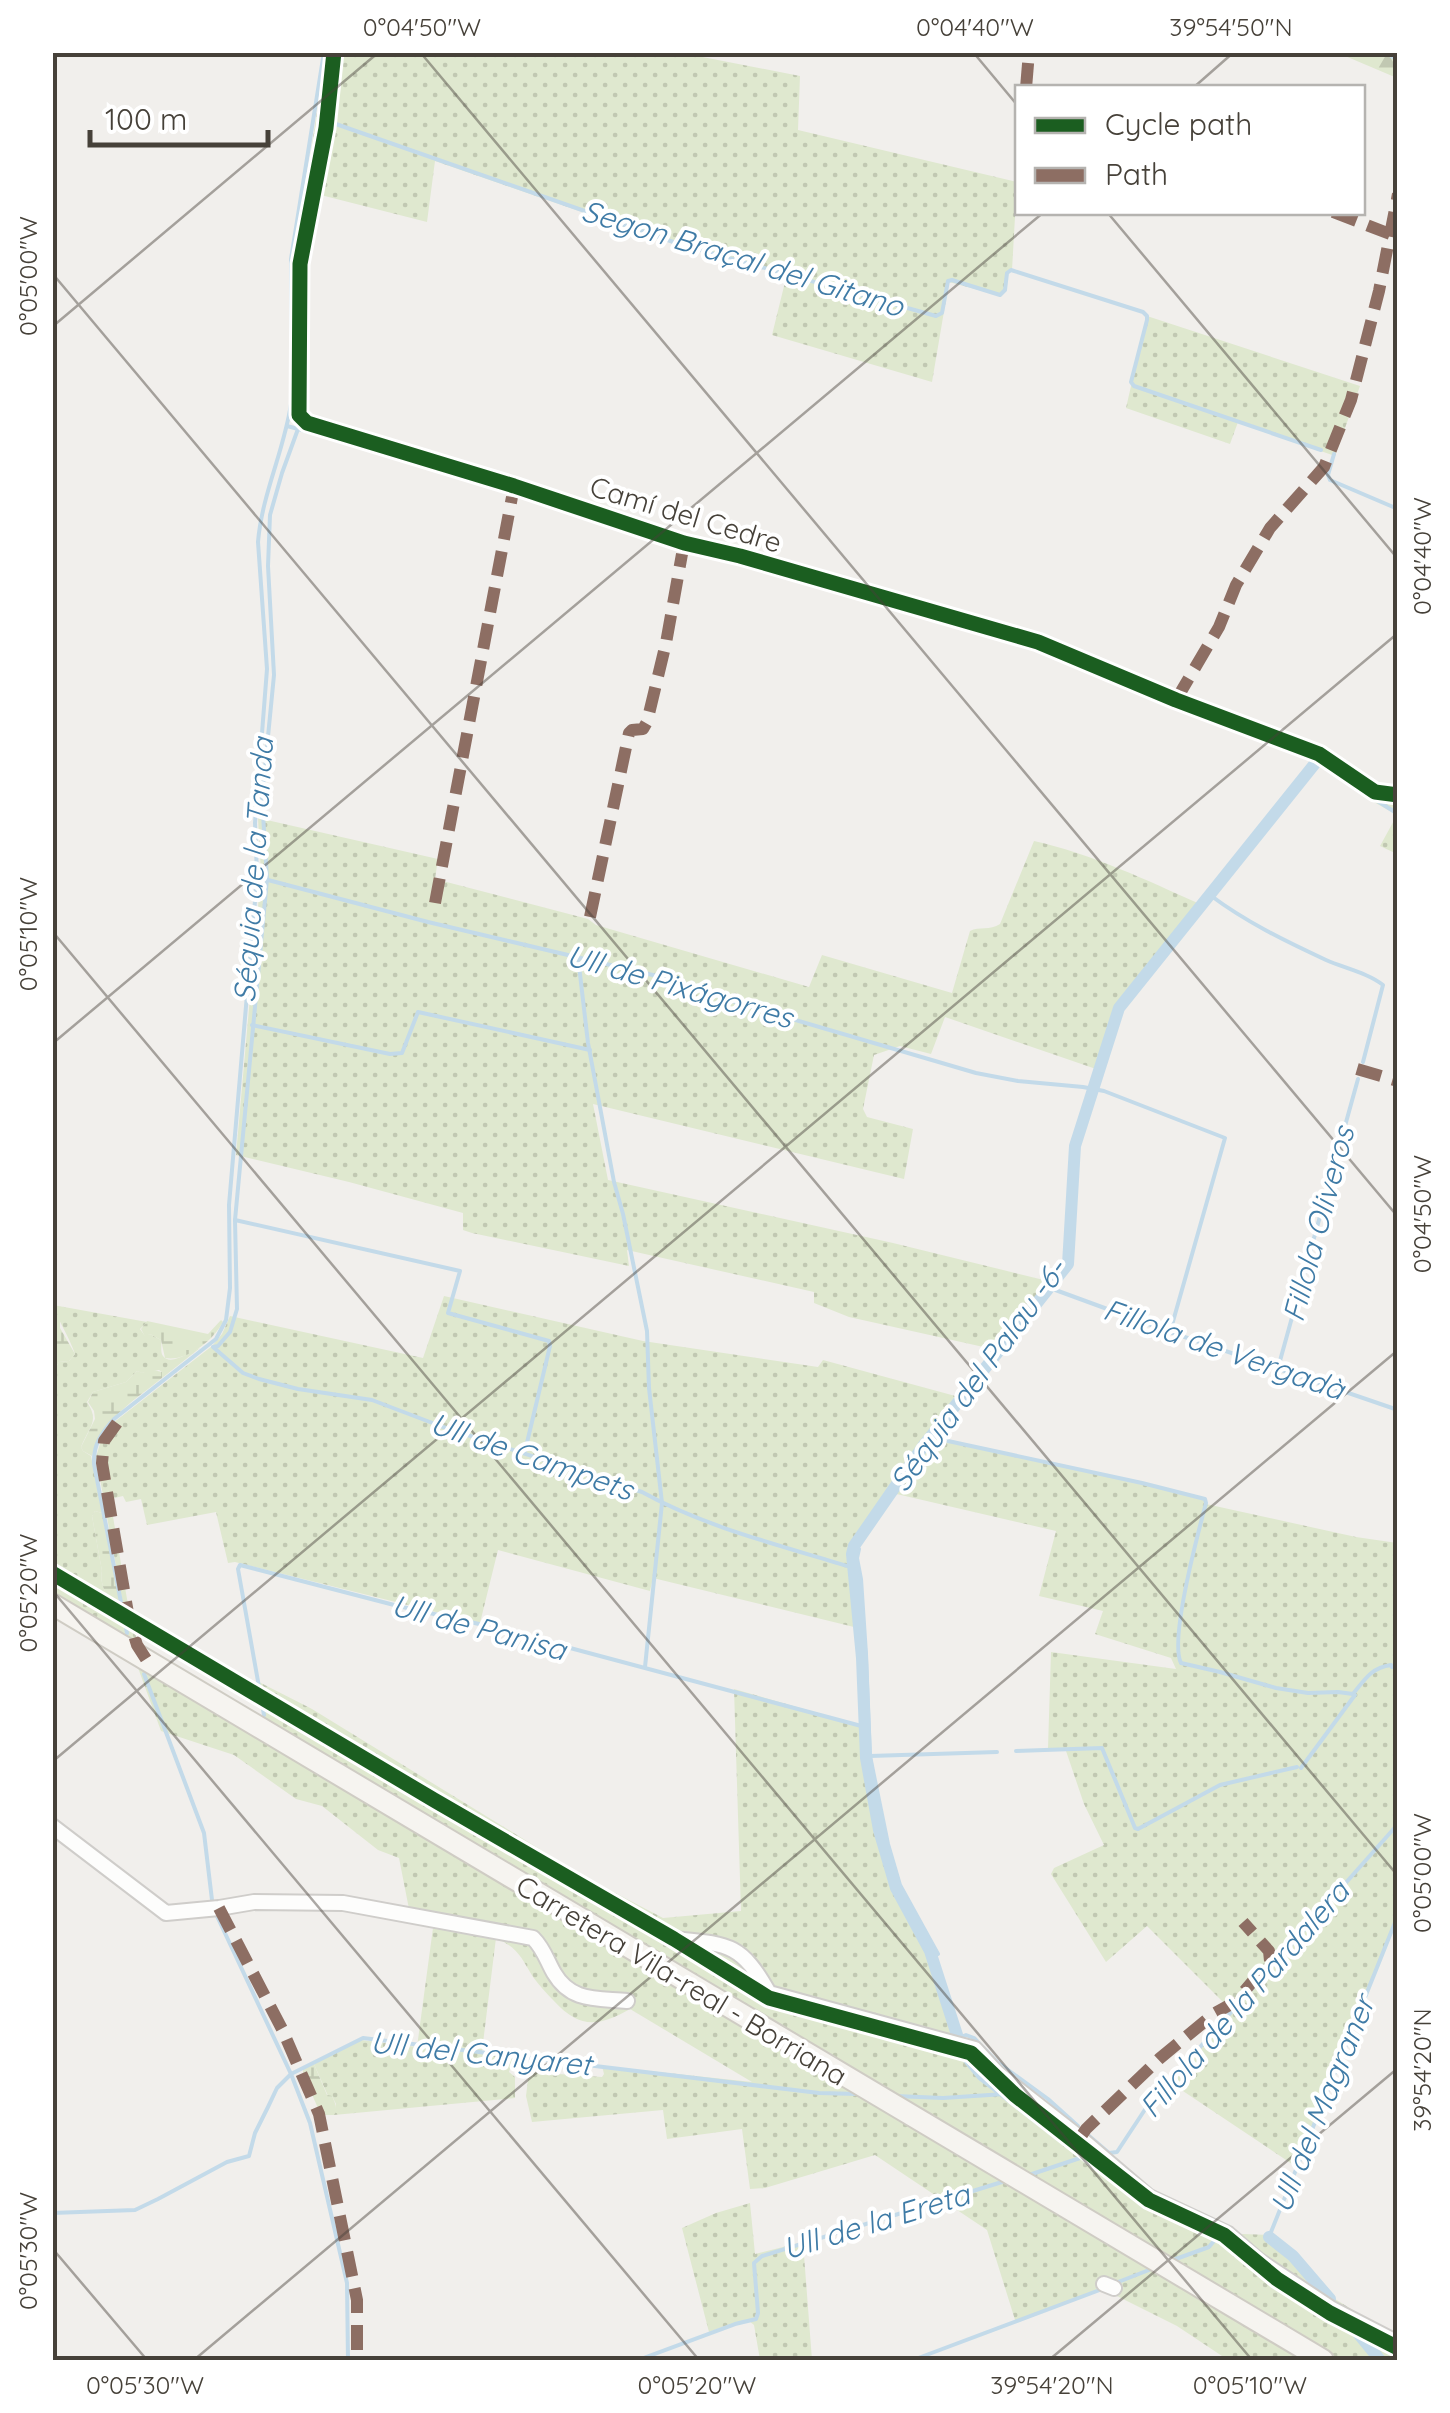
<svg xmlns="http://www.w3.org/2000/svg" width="1450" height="2413" viewBox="0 0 1450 2413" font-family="Quicksand,sans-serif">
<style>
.grass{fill:url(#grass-dots)}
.forest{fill:url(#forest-firs)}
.wetland{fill:url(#wetland-marsh)}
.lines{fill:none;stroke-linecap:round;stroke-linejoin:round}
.stream{stroke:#c3dae9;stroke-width:4}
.canal{stroke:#c3dae9;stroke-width:12}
.minor-casing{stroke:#cfcdca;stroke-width:18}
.secondary-casing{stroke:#cfccc4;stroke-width:24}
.minor{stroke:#fdfdfc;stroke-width:14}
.secondary{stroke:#f6f4f0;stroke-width:20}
.quiet{stroke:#8d6e63;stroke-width:12;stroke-dasharray:25 12;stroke-linecap:butt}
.cycleway-casing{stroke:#fff;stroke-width:21}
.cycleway{stroke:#1b5e20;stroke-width:15}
.ticks{fill:none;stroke:#464139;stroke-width:2.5;stroke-opacity:0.45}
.labels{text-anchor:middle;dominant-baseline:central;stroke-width:8;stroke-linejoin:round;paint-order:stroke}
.street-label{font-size:28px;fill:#464139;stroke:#fff}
.water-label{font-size:30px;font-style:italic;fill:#3f7ba6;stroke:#fff}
.neatline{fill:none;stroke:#464139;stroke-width:4}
.ticks-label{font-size:25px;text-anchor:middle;fill:#464139}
</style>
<defs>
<pattern id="grass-dots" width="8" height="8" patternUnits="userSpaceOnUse" patternTransform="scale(2.5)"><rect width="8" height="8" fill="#dfe8cf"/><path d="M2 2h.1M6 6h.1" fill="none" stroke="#c1c8b2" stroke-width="1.8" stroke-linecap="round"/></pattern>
<pattern id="forest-firs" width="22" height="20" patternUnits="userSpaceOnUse" patternTransform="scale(2.5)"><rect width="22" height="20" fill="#dfe8cf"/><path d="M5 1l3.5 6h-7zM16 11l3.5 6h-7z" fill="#c1c8b2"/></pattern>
<pattern id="wetland-marsh" width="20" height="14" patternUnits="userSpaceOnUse" patternTransform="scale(2.5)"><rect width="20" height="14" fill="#dfe8cf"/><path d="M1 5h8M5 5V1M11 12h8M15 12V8" fill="none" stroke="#c1c8b2"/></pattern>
</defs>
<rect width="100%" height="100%" fill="#f1efec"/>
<g class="grass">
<polygon points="326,52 682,53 800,76 798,130 1017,182 1012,270 1008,274 1005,292 1001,296 949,282 932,382 772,335 787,274 674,244 435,161 427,222 305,191"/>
<polygon points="1147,316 1360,386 1335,456 1238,422 1230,444 1126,408"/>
<polygon points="1374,795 1397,798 1397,854 1380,846 1397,815 1372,801"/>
<path d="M 258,818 L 438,859 L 435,879 L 588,919 L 596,925 L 809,987 L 822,955 L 952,993 L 970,931 C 979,926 990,931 1000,924 L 1034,841 C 1092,854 1146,880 1200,904 L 1116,1007 L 1096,1069 L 945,1017 L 931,1054 L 900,1046 L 874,1055 L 863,1109 L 867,1117 L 913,1129 L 904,1179 L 593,1104 L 608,1180 L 893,1243 L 1052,1282 L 997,1350 L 849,1317 L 814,1303 L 814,1292 L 627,1250 L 629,1266 L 472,1233 L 463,1230 L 463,1213 L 349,1182 L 236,1155 L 261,873 Z"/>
<path d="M 444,1296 L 643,1341 L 818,1367 L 823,1360 L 959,1397 L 931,1432 L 949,1442 L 1201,1497 L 1206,1504 L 1356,1537 L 1397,1543 L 1397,1917 L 1298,2168 L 1168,2081 L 1231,2010 L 1147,1926 L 1106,1962 L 1051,1874 L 1054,1868 L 1104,1845 L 1084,1804 L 1065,1748 L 1048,1748 L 1051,1652 L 1176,1669 L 1171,1658 L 1095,1634 L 1103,1611 L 1039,1596 L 1056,1531 L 888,1492 L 853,1545 L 851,1554 L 858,1628 L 653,1578 L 650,1591 L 498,1550 L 480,1623 L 235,1562 L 228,1563 L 216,1512 L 147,1525 L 141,1499 L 126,1502 L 123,1496 L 110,1499 L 127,1599 L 138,1645 L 53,1594 L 53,1372 L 59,1362 L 69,1361 L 75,1354 C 69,1336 58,1321 53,1305 L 147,1322 L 140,1329 L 145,1336 L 150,1334 L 161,1340 C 162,1346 160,1352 163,1356 C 171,1367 191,1350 200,1348 L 162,1378 L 162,1372 L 159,1370 L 142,1373 L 137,1371 L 126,1382 L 93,1392 L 87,1402 C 100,1422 89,1426 81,1447 L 83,1451 L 91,1456 L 102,1513 L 95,1511 L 92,1516 L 102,1571 C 99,1581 106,1599 115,1604 L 122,1599 L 96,1457 L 102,1437 L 113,1423 L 212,1346 L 222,1334 L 230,1316 L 423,1358 Z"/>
<path d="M 137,1665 L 278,1751 L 1308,2360 L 1228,2360 L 1177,2326 L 1103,2289 L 1016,2323 L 987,2230 L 875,2155 L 765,2188 L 750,2189 L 742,2129 L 667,2139 L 663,2110 L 532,2122 L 526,2096 L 529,2072 L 602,2077 L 604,2074 L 602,2066 L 752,2082 L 630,2009 C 598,2027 580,2029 554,2001 C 546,1993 539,1985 533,1977 C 521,1957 518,1948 496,1938 L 482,2051 L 514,2056 L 509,2072 L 515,2077 L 515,2098 L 334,2115 L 336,2104 L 332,2096 L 328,2096 L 314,2064 L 361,2040 L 417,2047 L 435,1913 L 409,1909 L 399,1858 L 378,1850 L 322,1806 L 296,1799 L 234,1755 L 161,1731 Z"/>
<polygon points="257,1681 312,1709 585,1877 663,1918 741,1911 734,1689 863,1726 865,1760 875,1820 895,1888 929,1952 957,2038 973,2064 1006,2093 1145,2200 1215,2233 1271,2235 1314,2274 1332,2297 1397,2338 1397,2360 1335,2360 263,1718"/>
<polygon points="750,2203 755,2254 803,2242 812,2360 760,2360 754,2325 749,2321 734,2323 709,2332 682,2228 716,2213"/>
</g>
<polygon class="forest" points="1338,53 1389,53 1397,57 1397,78"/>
<g class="wetland">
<polygon points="53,1309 60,1318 60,1328 75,1354 69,1361 59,1362 53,1372"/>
<path d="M 221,1320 L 223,1322 C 213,1341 186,1362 165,1358 L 161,1340 L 150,1334 L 145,1337 L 141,1329 L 147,1321 L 208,1334 Z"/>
<path d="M 149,1369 L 162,1372 L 162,1378 C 134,1401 101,1420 92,1456 L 83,1451 L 81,1447 L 95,1419 L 94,1411 L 88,1402 L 93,1392 L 126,1382 L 137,1371 L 143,1373 Z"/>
<path d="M 95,1511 L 102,1513 L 119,1600 L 115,1604 C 106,1599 99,1581 102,1571 L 92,1516 Z"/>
<path d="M 314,2064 L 327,2095 L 332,2096 C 335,2103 338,2108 334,2115 L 321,2115 L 303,2074 L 303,2069 Z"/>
</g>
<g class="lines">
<g class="stream">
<polyline points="1385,52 1398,60"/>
<polyline points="333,123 679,244 936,316 942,313 948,281 952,280 1000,295 1005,290 1007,273 1011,270 1143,312 1147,316 1147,320 1131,382 1134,386 1321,450"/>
<polyline points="327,158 329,147"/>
<polyline points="287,426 336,439"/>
<path d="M 298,429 L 282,473 L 270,515 L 268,566 L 274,675 L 262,798 L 267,879 L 235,1220 L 237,1309 L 230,1332 L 218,1346 L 213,1347 L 243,1373 L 259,1379 L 298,1389 L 372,1400 L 443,1427 L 642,1492 C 707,1528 783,1546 854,1568"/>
<polyline points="1334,454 1328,475 1330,480 1398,509"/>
<polyline points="1020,644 1040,650"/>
<polyline points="1104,677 1155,700 1308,757 1398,814"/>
<polyline points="268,880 428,922 674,980 741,1004 976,1073 1018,1081 1083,1087 1104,1091 1225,1138 1170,1332"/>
<path d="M 1210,895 C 1246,922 1285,941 1326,960 C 1344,968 1368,973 1383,985 L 1363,1062"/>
<polyline points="578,957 588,1043 614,1182 623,1214 647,1331 649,1388 662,1503 645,1667"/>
<polyline points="252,1025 390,1054 402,1053 418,1012 590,1050"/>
<polyline points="235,1220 460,1271 448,1313 549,1341 550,1346 525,1451"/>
<polyline points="1050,1288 1170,1332 1398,1410"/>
<polyline points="1278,1368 1358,1079"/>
<path d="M 933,1433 L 948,1441 L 1142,1483 L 1205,1499 L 1206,1503 C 1198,1533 1169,1640 1181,1663 L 1220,1672 L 1276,1688 L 1308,1693 L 1338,1692 L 1353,1694 C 1365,1679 1371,1668 1391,1665 L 1392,1667"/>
<polyline points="854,1546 859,1549 857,1558 861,1579 866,1654 870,1756 888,1844 900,1885 938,1954"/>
<path d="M 127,1633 L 94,1464 C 93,1445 101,1433 114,1419 L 216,1339 L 226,1320 L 230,1288 L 229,1205 L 255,901 L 257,875 L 255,823 L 267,669 L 258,542 C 262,494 284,451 291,404 L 291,259 L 324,52"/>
<polyline points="144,1674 204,1833 212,1900"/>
<polyline points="264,1715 238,1569 240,1565 398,1606 488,1626 865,1727"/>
<polyline points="1016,1751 1102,1748 1135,1828 1138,1829 1220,1785 1297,1767"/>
<polyline points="870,1756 997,1752"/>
<polyline points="1301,1768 1355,1695"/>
<polyline points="216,1914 291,2074 310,2123 347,2283 348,2360"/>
<polyline points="958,2038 966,2035 974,2038 997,2062 1048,2099 1078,2126"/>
<polyline points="895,2096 943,2098 1005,2094"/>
<polyline points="1088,2135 1109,2153 1117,2152 1146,2108 1398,1824"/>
<polyline points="1029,2175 1086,2156"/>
<polyline points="52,2213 135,2210 158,2199 227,2162 249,2156 255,2133 268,2107 277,2088 291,2074 363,2038 819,2093 858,2094"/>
<polyline points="1269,2237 1398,1915"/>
<polyline points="1173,2260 1209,2247 1218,2236"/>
<polyline points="1113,2284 1149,2270"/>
<polyline points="638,2360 735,2324 756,2319 758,2313 754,2263 762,2256 1002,2182"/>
<polyline points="913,2360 1105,2288"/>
</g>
<g class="canal">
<polyline points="958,2038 930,1951 896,1888 879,1830 866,1758 862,1658 852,1554 854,1546 924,1445 1068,1264 1075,1146 1119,1008 1317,761"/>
<polyline points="963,2052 982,2075 1142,2199"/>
<polyline points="1269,2237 1293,2256 1330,2299"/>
<polyline points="1352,2326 1380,2360"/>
</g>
<g class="minor-casing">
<g id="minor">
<polyline points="334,52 326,128 300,264 299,415 307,423 514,486 684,543 740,556 1038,642 1176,700 1319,754 1375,792 1398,795"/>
<path d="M 52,1826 L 166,1913 L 219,1908 L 254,1902 L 343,1903 L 533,1938 C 544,1949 547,1961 554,1973 C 571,2002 596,1998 627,2001"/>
<path d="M 674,1939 C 728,1944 741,1943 769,1993 L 975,2049 L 997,2073 L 1080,2138 L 1149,2197 L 1228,2234 L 1258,2260 L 1332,2309 L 1398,2343"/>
<polyline points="1104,2284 1114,2288"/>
</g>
</g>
<g class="secondary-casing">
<polyline id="secondary" points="52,1604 1323,2360"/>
</g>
<use href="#minor" class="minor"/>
<use href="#secondary" class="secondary"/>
<g class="quiet">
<polyline points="1026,88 1029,52"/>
<polyline points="1333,212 1390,234"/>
<polyline points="1176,700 1219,627 1236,585 1270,528 1324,467 1351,400 1379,291 1398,194"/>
<polyline points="435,903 512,497"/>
<polyline points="590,917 629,733 632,730 643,729 647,722 666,643 682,554"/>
<polyline points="1357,1069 1398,1081"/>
<polyline points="117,1423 104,1441 102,1463 129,1619 137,1645 146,1659"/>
<polyline points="219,1908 282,2029 319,2114 357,2300 357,2360"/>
<polyline points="1080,2138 1086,2129 1159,2059 1215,2013 1235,2002 1270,1961 1269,1951 1243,1922"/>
</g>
<g class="cycleway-casing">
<g id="cycleway">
<polyline points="334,52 326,128 300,264 299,415 307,423 514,486 684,543 740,556 1038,642 1176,700 1319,754 1375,792 1398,795"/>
<polyline points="52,1573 434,1800 674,1939 769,1998 971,2053 1015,2095 1149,2200 1224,2235 1277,2279 1330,2313 1398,2348"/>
</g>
</g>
<use href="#cycleway" class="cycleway"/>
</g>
<path class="ticks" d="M 420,52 L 1398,1217M 973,52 L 1018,106M 1193,88 L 1234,52M 1107,212 L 1398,559M 52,273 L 1398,1876M 52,327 L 379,52M 52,931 L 1252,2360M 52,1044 L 1044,212M 52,1590 L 699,2360M 52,1762 L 1398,633M 52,2248 L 147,2360M 194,2360 L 1398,1350M 1049,2360 L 1398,2068"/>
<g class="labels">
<g class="street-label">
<text transform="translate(686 514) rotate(17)">Camí del Cedre</text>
<text transform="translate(682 1980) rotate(31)">Carretera Vila-real - Borriana</text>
</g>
<g class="water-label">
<text transform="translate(743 258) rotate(17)">Segon Braçal del Gitano</text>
<text transform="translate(253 870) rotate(-86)">Séquia de la Tanda</text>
<text transform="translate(680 986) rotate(16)">Ull de Pixágorres</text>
<text transform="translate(1318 1224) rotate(-75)">Fillola Oliveros</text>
<text transform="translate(1224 1349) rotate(19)">Fillola de Vergadà</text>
<text transform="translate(978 1375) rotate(-54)">Séquia del Palau -6-</text>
<text transform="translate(532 1456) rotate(19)">Ull de Campets</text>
<text transform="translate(479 1627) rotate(15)">Ull de Panisa</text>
<text transform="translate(1244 1999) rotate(-49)">Fillola de la Pardalera</text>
<text transform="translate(481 2053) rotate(6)">Ull del Canyaret</text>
<text transform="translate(1322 2104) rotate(-68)">Ull del Magraner</text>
<text transform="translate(876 2221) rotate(-17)">Ull de la Ereta</text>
</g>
</g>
<rect width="1450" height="2413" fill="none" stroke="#ffffff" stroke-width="110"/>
<rect x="1015" y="85" width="350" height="130" fill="#ffffff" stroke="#b5b3b0" stroke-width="2.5"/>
<rect x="1035" y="118" width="50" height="15" fill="#1b5e20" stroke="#b5b3b0" stroke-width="2.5"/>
<text x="1105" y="135" font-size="30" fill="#464139">Cycle path</text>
<rect x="1035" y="168" width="50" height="15" fill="#8d6e63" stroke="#b5b3b0" stroke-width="2.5"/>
<text x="1105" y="185" font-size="30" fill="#464139">Path</text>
<path d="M90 130v15h178v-15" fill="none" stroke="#464139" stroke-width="5"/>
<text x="105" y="130" font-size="30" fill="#464139" stroke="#ffffff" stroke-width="8" paint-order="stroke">100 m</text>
<rect x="55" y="55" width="1340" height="2303" class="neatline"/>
<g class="ticks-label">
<text x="422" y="36">0°04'50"W</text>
<text x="975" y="36">0°04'40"W</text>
<text x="1231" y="36">39°54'50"N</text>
<text transform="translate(28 276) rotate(-90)" y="9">0°05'00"W</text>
<text transform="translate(1422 556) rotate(-90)" y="9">0°04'40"W</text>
<text transform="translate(28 934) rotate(-90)" y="9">0°05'10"W</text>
<text transform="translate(1422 1214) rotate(-90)" y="9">0°04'50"W</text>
<text transform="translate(28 1593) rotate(-90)" y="9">0°05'20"W</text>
<text transform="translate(1422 1873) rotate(-90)" y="9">0°05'00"W</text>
<text transform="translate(1422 2070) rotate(-90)" y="9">39°54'20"N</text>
<text transform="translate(28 2251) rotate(-90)" y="9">0°05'30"W</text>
<text x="145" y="2394">0°05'30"W</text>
<text x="697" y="2394">0°05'20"W</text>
<text x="1052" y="2394">39°54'20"N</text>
<text x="1250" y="2394">0°05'10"W</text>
</g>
</svg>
